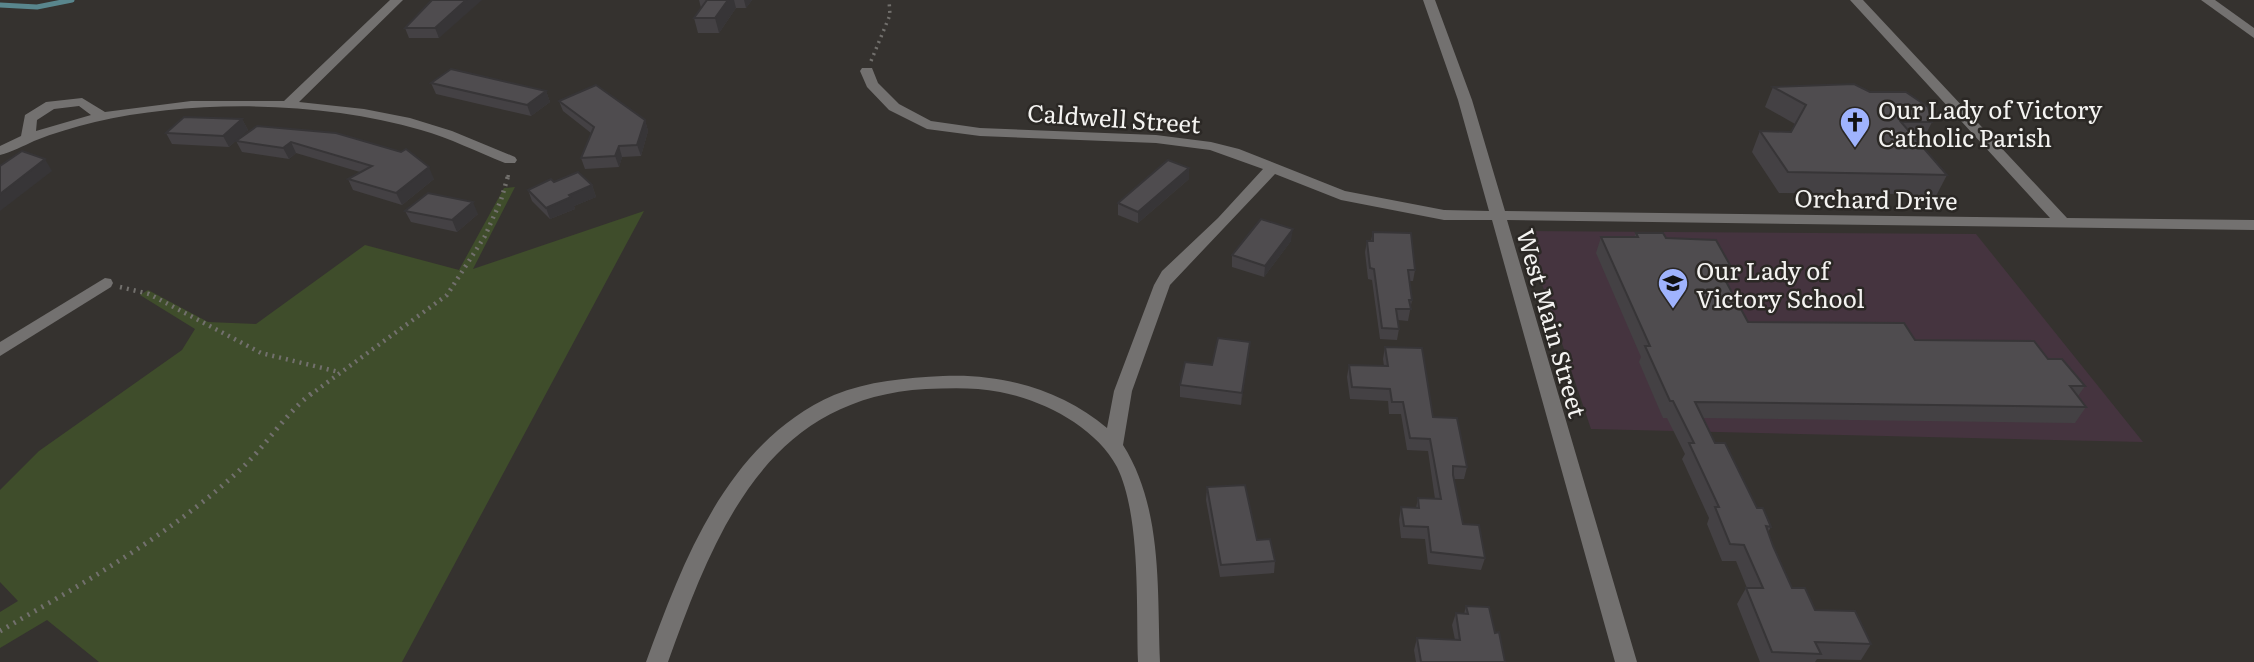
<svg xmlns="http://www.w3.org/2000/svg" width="2254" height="662" viewBox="0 0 2254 662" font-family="Literata,serif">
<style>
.education{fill:#45343f}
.green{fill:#3f4d2b}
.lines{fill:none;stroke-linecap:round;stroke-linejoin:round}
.stream{stroke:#59868d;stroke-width:5}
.path-far2{stroke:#72706d;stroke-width:3.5;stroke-dasharray:2 4.5;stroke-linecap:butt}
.path-far1{stroke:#72706d;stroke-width:4.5;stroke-dasharray:2 5;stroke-linecap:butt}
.path{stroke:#72706d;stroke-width:5;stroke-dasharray:2 6;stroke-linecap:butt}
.street{fill:#737170;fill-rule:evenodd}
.wall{fill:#444144}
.shaded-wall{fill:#373537}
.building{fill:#4f4c4f;stroke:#373537;stroke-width:2}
.labels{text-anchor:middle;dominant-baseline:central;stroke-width:5;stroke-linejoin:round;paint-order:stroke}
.poi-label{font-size:24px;fill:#f4f3f1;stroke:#2b2825;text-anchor:start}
.street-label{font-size:24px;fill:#f4f3f1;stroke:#2b2825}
</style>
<rect width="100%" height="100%" fill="#35322f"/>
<polygon class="education" points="1524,231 1976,234 2143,442 1591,429"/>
<polygon class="green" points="515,187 473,269 644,211 402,662 99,662 47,620 0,648 0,612 18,601 0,582 0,490 39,451 182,350 195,329 140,295 148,290 208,322 256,324 365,245 459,270 504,188"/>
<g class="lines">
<polyline class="stream" points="0,5 37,7 72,0"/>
<g class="path-far2">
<polyline points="871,61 890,15 889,0"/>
<polyline points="508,177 509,171"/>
</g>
<g class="path-far1">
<polyline points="120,287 149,294 261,353 339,372"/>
<polyline points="310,395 447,295 485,236 501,200 508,176"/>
</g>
<path class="path" d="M 0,631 C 84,583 172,534 243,467 C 267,444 286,413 312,393"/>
<g class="street">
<path d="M 390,0 L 403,0 L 299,102 L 364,109 L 410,118 L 452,131 L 515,157 L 517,160 L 515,163 L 505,163 C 477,152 450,138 421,130 C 322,101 195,99 95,122 C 74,127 54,133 34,141 C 23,146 12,152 0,155 L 0,146 L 21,136 L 25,115 L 46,102 L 82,98 L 105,112 L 191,101 L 284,101 ZM 79,106 L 91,115 L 36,131 L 37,120 L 54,109 Z"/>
<path d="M 1423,0 L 1435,0 L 1472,100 L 1505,211 L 2050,218 L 1850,0 L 1863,0 L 2067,218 L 2254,220 L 2254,230 L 1507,220 L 1637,662 L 1615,662 L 1492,220 L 1444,220 L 1341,200 L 1275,174 L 1170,285 L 1132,391 L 1123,445 C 1163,508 1157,590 1160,662 L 1138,662 C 1136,607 1141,516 1117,467 C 1096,427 1043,400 1000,392 C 975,387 951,388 926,389 C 766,398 715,532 668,662 L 646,662 C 683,561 727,442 834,395 C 868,381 906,378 943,376 C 1001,373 1062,390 1107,428 L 1114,391 L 1154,285 L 1162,271 L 1218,218 L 1263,169 L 1210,150 L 1156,143 L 980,136 L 927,129 L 889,110 L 867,87 L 860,71 L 862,68 L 872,68 L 878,83 L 899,104 L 931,121 L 980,128 L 1156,135 L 1211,142 L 1239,149 L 1345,191 L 1444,210 L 1489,211 L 1458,100 Z"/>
<polygon points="2201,0 2215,0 2254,28 2254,38"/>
<polygon points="105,278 111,279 113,283 111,287 0,356 0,342"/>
</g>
</g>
<g class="wall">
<polygon points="432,0 439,38 409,38 405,28"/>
<polygon points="699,0 752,0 746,8 736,8 719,33 698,33 694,18 701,8"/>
<polygon points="431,83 546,91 550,102 531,116 436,94"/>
<polygon points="1773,87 1932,122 1922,142 1918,142 1947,175 1936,196 1894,194 1779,193 1752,152 1760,131 1791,132 1795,124 1765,107"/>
<polygon points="559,101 645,120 648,131 641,156 622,157 619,167 585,169 581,158 591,133 563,111"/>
<polygon points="242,119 248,130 229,147 172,144 166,133"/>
<polygon points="257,126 434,179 402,205 353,190 348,179 360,172 296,153 289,159 242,152 236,141"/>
<polygon points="1189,179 1138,223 1118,215 1118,203"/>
<polygon points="554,182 592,185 596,197 574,206 575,209 550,219 532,201 528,190"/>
<polygon points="405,211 478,214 457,232 411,222"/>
<polygon points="1373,232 1415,270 1413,281 1409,281 1412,300 1408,321 1398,320 1399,329 1397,340 1380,339 1372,280 1368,279 1365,252 1367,241 1371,241"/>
<polygon points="1636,233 1666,238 1730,265 1725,279 1748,322 1915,340 2048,359 2085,386 2078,396 2086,407 2075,423 1703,418 1715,443 1757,508 1771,527 1768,532 1773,546 1792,588 1815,610 1871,644 1861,660 1817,659 1815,662 1760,662 1737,604 1746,588 1747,588 1736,561 1722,561 1707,524 1709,518 1682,459 1685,454 1667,418 1663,418 1639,362 1641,357 1596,253 1601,237 1634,237"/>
<polygon points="1291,241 1264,277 1232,267 1232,255"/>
<polygon points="1250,342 1241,405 1180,397 1180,385"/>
<polygon points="1385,347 1467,467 1464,479 1454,479 1463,524 1485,558 1481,570 1428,564 1425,539 1401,538 1399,520 1401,507 1416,508 1418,498 1435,499 1428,451 1407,450 1401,414 1389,414 1388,401 1350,399 1347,377 1349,365 1384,366 1383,359"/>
<polygon points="1207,487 1257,540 1275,561 1274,573 1220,577 1206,500"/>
<polygon points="1466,606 1495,633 1505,662 1416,662 1414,650 1417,638 1455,640 1452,625 1456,613 1464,614"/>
</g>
<g class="shaded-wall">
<polygon points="466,0 482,0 439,38 435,28"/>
<polygon points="728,0 734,0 736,8 719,33 715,18"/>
<polygon points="744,0 752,0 746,8"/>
<polygon points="546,91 550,102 531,116 527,105"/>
<polygon points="242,119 248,130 229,147 223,136"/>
<polygon points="645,120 648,131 641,156 637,145"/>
<polygon points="291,142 296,153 289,159 283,148"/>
<polygon points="619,146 622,157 619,167 615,156"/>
<polygon points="45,159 52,171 0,211 0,194"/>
<polygon points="429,167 434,179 402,205 396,193"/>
<polygon points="1189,168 1189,179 1138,223 1138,212"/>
<polygon points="592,185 596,197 574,206 575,209 550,219 546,208 569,195"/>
<polygon points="473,202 478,214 457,232 452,220"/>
<polygon points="1293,229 1291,241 1264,277 1265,266"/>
<polygon points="1250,342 1249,354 1241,405 1242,393"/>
</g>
<g class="building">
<polygon points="432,0 466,0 435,28 405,28"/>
<polygon points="707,0 728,0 715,18 694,18"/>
<polygon points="451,69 546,91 527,105 431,83"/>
<polygon points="1854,84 1870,92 1906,92 1928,107 1932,122 1901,122 1947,175 1904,174 1788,172 1760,131 1791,132 1806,105 1773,87"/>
<polygon points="596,85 645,120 637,145 619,146 615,156 581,158 594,127 559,101"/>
<polygon points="184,117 242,119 223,136 166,133"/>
<polygon points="257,126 336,133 401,152 406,149 429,167 396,193 348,179 372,166 291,142 283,148 236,141"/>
<polygon points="22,151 45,159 0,194 0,166"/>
<polygon points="1168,160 1189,168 1138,212 1118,203"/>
<polygon points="578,172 592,185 569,195 571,197 546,208 528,190 551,179 554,182"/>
<polygon points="428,193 473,202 452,220 405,211"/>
<polygon points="1261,219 1293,229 1265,266 1232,255"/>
<polygon points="1373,232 1411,233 1415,270 1408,270 1412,300 1409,300 1411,309 1396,309 1399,329 1382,328 1374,269 1370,268 1367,241 1373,241"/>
<polygon points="1636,233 1663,233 1666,238 1716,240 1730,265 1717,265 1748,322 1904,323 1915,340 2034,341 2048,359 2062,359 2085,386 2070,386 2086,407 1695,402 1715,443 1725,443 1757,508 1763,508 1771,527 1766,526 1773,546 1792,588 1805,588 1815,610 1855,611 1871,644 1815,642 1821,654 1772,652 1746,588 1763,588 1744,545 1730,544 1715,507 1719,507 1689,443 1694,443 1673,401 1670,401 1645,346 1650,346 1601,237 1638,237"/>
<polygon points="1218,338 1250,342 1242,393 1180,385 1185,362 1212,365"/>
<polygon points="1385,347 1422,348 1433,417 1457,418 1467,467 1453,466 1453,475 1463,524 1479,525 1485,558 1431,552 1428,527 1404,526 1401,507 1419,508 1418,498 1441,499 1430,439 1410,438 1403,402 1392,402 1390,389 1352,387 1349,365 1388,366"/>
<polygon points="1245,485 1257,540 1270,539 1275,561 1221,565 1207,487"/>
<polygon points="1466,606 1489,607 1495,633 1499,632 1505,662 1421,662 1417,638 1460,640 1456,613 1468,614"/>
</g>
<defs>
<g id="church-pin" transform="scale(1.575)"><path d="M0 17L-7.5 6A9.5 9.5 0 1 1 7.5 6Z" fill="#9fb3fd" stroke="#2b2825"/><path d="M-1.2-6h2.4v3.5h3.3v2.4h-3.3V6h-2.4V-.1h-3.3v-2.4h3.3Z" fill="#111"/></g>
<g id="school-pin" transform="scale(1.575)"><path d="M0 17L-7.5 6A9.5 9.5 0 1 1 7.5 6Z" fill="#9fb3fd" stroke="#2b2825"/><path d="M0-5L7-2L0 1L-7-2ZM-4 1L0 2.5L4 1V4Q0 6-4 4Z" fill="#111"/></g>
</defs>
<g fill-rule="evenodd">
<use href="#church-pin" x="1855" y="122"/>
<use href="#school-pin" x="1673" y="283"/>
</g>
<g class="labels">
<g class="poi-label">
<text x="1878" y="108">Our Lady of Victory<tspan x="1878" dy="28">Catholic Parish</tspan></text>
<text x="1696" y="269">Our Lady of<tspan x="1696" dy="28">Victory School</tspan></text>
</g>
<g class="street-label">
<text transform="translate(1114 117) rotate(4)">Caldwell Street</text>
<text transform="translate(1876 198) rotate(1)">Orchard Drive</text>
<text transform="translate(1553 323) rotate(74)">West Main Street</text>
</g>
</g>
</svg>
